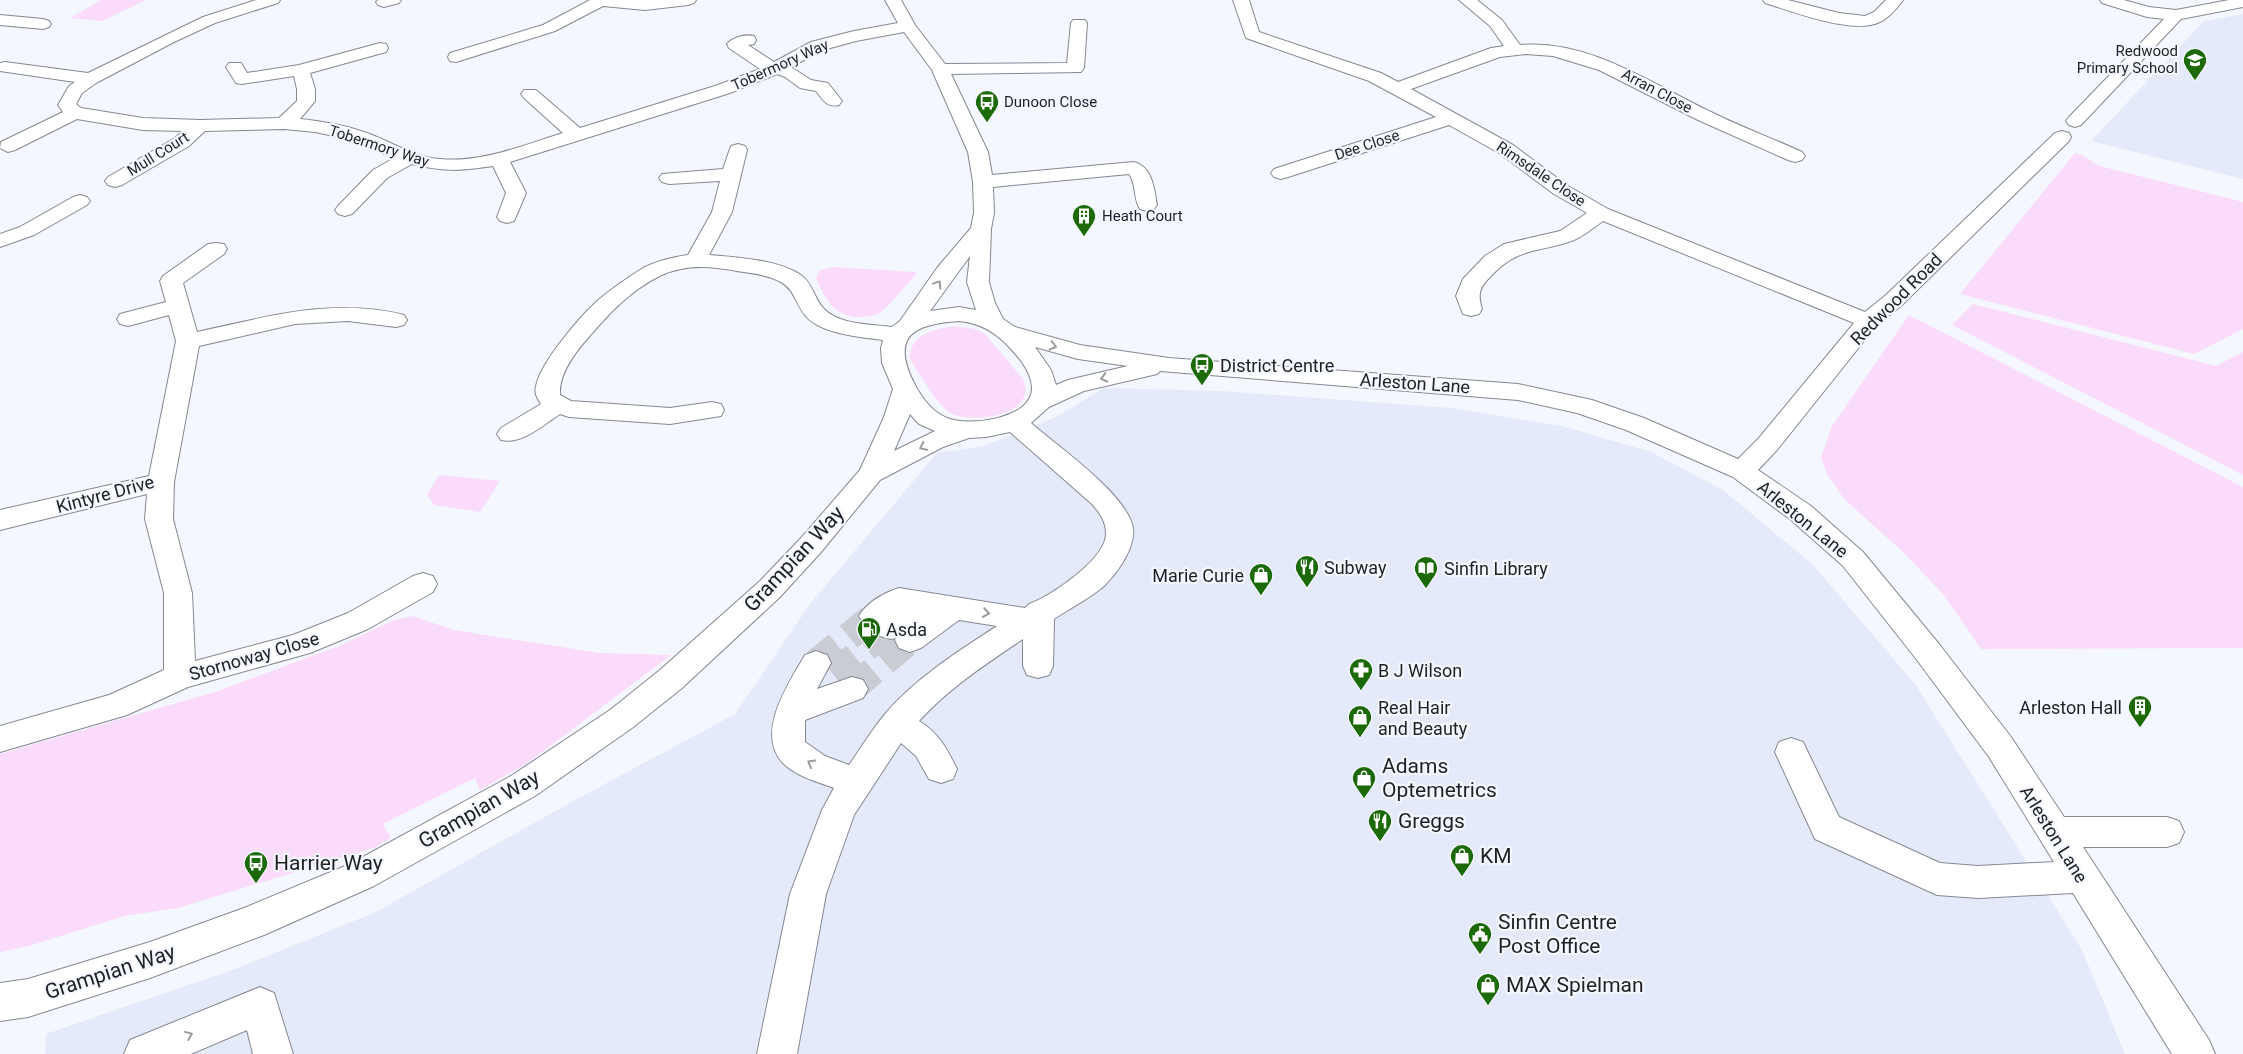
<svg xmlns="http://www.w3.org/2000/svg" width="2243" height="1054" viewBox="0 0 2243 1054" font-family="Roboto,sans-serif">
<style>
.built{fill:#e5eafb}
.green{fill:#fadbfc}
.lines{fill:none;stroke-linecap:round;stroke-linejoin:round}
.minor-tunnel{stroke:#c9ccd2;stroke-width:28;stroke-dasharray:28 14;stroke-linecap:butt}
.minor-casing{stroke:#868891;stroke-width:2}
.minor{fill:#fff;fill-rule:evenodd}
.oneway{stroke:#9a9b9c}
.labels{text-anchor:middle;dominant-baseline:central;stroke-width:4.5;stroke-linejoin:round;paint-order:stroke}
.far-poi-label{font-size:15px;fill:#1f2024;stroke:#f4f7fe;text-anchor:start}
.far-street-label{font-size:15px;fill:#1f2024;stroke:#f4f7fe}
.street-label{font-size:18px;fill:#1f2024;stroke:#f4f7fe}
.poi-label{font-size:18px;fill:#1f2024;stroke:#f4f7fe;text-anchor:start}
.near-street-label{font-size:21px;fill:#1f2024;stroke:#f4f7fe}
.near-poi-label{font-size:21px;fill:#1f2024;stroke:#f4f7fe;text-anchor:start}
</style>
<rect width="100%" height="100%" fill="#f4f7fe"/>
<g class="built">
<polygon points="2243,14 2243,179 2091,141 2204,21"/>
<polygon points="1104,388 1221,391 1451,408 1562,426 1651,452 1723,490 1813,565 1915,684 2082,950 2125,1054 45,1054 46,1034 235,969 376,912 566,805 735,714 810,604 937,453 984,446 1056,417"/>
</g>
<g class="green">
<polygon points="101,0 146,0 102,21 70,18"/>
<polygon points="2075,153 2082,155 2099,166 2243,202 2243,329 2194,354 1960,294"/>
<path d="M 833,267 L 915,272 L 916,274 C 907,284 888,308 878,314 C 875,316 867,316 863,317 C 835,319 826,300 816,278 L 820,270 Z"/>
<polygon points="1973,304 2216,366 2243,352 2243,475 1952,325"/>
<polygon points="1909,315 2243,487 2243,648 1981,649 1944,595 1901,550 1844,499 1827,474 1821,457 1832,426"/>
<path d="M 954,326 L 975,329 L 985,334 L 1023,379 C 1039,415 974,424 952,414 C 937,406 919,372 909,358 C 913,332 931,331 954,326 Z"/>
<polygon points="439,475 500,481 480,512 434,505 427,495"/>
<polygon points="412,616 454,630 599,653 671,655 526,764 480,790 475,778 383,824 391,838 374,848 178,908 124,916 32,945 0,952 0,754 215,692 339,646 394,620"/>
</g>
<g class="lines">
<g class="minor-tunnel">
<polyline points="816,663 874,616"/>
<polyline points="833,674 891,628"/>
<polyline points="852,689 910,640"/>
</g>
<g class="minor-casing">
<g id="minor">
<path d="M 256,0 L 280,0 L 278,3 L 215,23 L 174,42 L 96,83 L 82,93 L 76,104 L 81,108 L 143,118 L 200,120 L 279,118 L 297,101 L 297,89 L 294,76 L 242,84 L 236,83 L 226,67 L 229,63 L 241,63 L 247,73 L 299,65 L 380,43 L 386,44 L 388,48 L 386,52 L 310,73 L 315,89 L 315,101 L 300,119 C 321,121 344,125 364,132 C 389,140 412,157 440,159 C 482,163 524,145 563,133 L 524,98 L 521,94 L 524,90 L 536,90 L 580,128 L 718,85 L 760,69 L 729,48 L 727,44 C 732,37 746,34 754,36 L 756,40 L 754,44 L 748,45 L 774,62 L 811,42 L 854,31 L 898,23 L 885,0 L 901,0 L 915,25 L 945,64 L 1067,63 L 1071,23 L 1073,20 L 1085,20 L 1087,23 L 1084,68 L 1081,72 L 951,74 L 988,152 L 992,175 L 1134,162 C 1153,167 1154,189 1157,205 L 1154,209 L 1147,211 L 1140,209 C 1133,199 1137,185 1129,174 L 993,187 L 994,213 L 991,229 L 989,282 L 995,303 L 1003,319 L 1015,327 L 1080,345 L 1169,358 L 1518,384 L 1592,400 L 1644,418 L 1738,459 L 1759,438 L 1854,323 L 1603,221 C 1594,227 1584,236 1574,240 C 1540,253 1519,246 1491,276 C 1480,287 1477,293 1482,309 L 1479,314 L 1471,316 L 1463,314 L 1456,296 L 1463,279 L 1485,256 L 1504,244 L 1560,231 L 1587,213 L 1554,194 L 1499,153 L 1449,125 L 1288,177 L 1281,179 L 1274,177 L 1271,173 L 1274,169 L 1436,117 L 1369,81 L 1246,38 L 1233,0 L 1249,0 L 1259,32 L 1381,73 L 1398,82 L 1491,48 L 1504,46 L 1490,26 L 1459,0 L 1477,0 L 1502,20 L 1520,45 C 1589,39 1652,84 1711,112 C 1741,127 1772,138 1802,152 L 1805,156 L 1802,160 L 1795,162 L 1788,160 L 1698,120 L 1599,70 L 1553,56 L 1526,54 L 1500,57 L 1411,89 L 1513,145 L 1568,186 L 1608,209 L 1865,312 L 1886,295 L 2055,133 L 2062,131 L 2069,133 L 2071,137 L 2069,141 L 1902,305 L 1876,326 L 1777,450 L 1758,470 L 1811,506 L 1863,552 L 1939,644 L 2011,737 L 2064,817 L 2167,817 L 2179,821 L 2184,832 L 2179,843 L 2167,847 L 2083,847 L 2209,1040 L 2215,1054 L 2172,1054 L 2073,893 L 1978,898 L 1937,895 L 1815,839 L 1775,752 L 1779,742 L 1791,738 L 1803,742 L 1839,817 L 1940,863 L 1978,866 L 2054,862 L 1989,757 L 1917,660 L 1843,566 L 1791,520 L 1733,477 L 1626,430 L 1577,413 L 1518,400 L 1160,371 L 1157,374 L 1084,391 L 1049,407 L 1031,423 C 1055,445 1139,501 1133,536 C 1131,553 1117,573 1105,585 C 1091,598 1070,608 1054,619 L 1053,666 L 1049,675 L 1038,678 L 1027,675 L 1023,666 L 1023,639 C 986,664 949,688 919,721 C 939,733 947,749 957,769 L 953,779 L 941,783 L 929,779 L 916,756 L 901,743 L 854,815 L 826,894 L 797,1054 L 757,1054 L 790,894 L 822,810 L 834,788 C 818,782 799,777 786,766 C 752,736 789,683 805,655 L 816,651 L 827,655 L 831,663 L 817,689 L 852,677 L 863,680 L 868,689 L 863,698 L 805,720 L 805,742 L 825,756 L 849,765 C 861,748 872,730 885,714 C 916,678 957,652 997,626 L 959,620 L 921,648 L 910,652 L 899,648 L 895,640 L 896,638 L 891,639 L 880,636 L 877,626 L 864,624 L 859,616 C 867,602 884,593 899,588 L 1025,608 L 1029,604 C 1050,597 1106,559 1106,534 C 1106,521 1099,512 1092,504 L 1010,432 L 986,437 L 969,438 L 943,447 L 880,480 L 822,551 L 780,597 L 682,688 L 632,728 L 535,796 L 374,886 L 264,935 L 150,978 L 28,1017 L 0,1021 L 0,983 L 28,979 L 150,942 L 244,908 L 350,864 L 511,776 L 610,710 L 660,670 L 760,581 L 802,537 L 860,470 L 884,417 L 893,389 L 882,363 L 881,348 L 883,340 C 861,337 819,334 805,315 C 796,304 794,289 781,282 C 768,275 752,273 737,271 C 719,268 699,265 681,269 C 652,274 622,300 603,321 C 586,340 558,368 560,395 L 571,401 L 670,408 L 712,402 L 721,404 L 724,410 L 721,416 L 670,424 L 569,417 L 560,414 C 543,425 522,445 501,440 L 497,434 L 501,428 L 541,404 C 537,398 534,393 536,386 C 541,362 578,319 596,302 C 611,289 627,278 643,268 C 657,261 673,257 688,255 L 712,212 L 720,181 L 669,184 L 662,182 L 659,178 L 662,174 L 723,169 L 731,146 L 738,144 L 745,146 L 747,150 L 732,212 L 709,255 C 735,257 781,260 802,276 C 813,284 814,298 823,308 C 838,325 871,324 892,327 L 900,321 L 937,268 L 971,228 L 974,213 L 973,182 L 968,152 L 932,70 L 904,32 L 856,41 L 823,50 L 791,67 L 811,80 L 828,83 L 842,101 L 839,105 C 827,108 823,100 816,91 L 800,88 L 785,77 L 777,74 L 730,93 L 510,162 L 526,193 L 514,221 L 507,223 L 500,221 L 497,217 L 506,193 L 493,166 C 459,171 445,172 412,164 L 387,178 L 352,214 L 345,216 L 338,214 L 335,210 L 338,206 L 373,170 L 394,158 L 352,140 L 315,132 L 284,129 L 205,131 L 189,146 L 122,185 L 115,187 L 108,185 L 105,181 L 108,177 L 175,138 L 183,131 L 143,130 L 77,119 L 15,150 L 8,152 L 0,148 L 1,142 L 63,112 L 58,105 L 69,86 L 75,82 L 0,71 L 0,63 L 5,62 L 88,73 L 203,17 ZM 970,256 L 967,282 L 976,310 L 959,307 L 930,311 ZM 959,321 C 981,323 997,333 1011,349 C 1021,360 1032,373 1032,389 C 1031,419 969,427 947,418 C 932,412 921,397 914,383 C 890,335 915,324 959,321 ZM 1035,347 L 1078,359 L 1128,366 L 1068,380 L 1056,385 L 1051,370 ZM 910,414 L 919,424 L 935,431 L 894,451 Z"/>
<polygon points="378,0 401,0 399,3 384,7 378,5 376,2"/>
<polygon points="590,0 696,0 694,3 688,5 645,10 603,6 555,31 456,62 450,61 448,57 450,53 543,25"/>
<path d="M 1763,0 L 1788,0 L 1839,13 L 1865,16 L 1874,12 L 1886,0 L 1903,0 C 1898,7 1889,18 1880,22 C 1853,35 1794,12 1765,3 Z"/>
<polygon points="2100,0 2124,0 2149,7 2176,10 2229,0 2243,0 2243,7 2181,19 2081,125 2075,127 2069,125 2066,121 2069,117 2164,19 2147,17 2102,3"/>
<polygon points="0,15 43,19 49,21 51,24 49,27 43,29 0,25"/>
<polygon points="80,195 87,197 90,201 87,205 34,235 0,247 0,234 20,227 73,197"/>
<path d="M 216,243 L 224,244 L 227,249 L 224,254 L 183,283 L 197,332 C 266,317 333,297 404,315 L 407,320 L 404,325 L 396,327 L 348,321 L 295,324 L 199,346 L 174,482 L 173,519 L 192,593 L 195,661 L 293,635 L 348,613 L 413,576 L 423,573 L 433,576 L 437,584 L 433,592 L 368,629 L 310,653 L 188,687 L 127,715 L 0,752 L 0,726 L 109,695 L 164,670 L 164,593 L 145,519 L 147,494 L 0,530 L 0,510 L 149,476 L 176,341 L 169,315 L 128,326 L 120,324 L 117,319 L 120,314 L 166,302 L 160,281 L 163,276 L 208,244 Z"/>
<polygon points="260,987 274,993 293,1054 253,1054 247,1030 191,1054 124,1054 130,1040"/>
</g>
</g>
<use href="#minor" class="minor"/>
</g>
<defs><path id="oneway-chevron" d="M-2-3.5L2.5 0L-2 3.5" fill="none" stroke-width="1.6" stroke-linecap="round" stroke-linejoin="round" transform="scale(1.25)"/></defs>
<g class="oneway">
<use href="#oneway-chevron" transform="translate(938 284) rotate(-56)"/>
<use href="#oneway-chevron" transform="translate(1053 346) rotate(14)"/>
<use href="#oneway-chevron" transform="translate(1104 378) rotate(166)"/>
<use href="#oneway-chevron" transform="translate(923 447) rotate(154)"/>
<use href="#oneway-chevron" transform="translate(986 613) rotate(10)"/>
<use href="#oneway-chevron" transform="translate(811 763) rotate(-150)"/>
<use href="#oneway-chevron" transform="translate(189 1035) rotate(-22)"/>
</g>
<defs>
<g id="school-pin" transform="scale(1.25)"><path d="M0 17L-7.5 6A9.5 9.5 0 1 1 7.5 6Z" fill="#1c6908" stroke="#f4f7fe"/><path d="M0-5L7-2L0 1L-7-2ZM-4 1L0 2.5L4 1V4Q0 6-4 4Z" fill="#fff"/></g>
<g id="bus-pin" transform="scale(1.25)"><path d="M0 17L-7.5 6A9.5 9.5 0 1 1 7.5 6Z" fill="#1c6908" stroke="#f4f7fe"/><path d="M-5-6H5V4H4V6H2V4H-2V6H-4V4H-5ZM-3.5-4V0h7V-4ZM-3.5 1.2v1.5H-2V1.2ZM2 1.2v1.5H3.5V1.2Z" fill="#fff"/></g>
<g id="building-pin" transform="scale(1.25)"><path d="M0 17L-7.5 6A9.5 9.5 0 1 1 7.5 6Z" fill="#1c6908" stroke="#f4f7fe"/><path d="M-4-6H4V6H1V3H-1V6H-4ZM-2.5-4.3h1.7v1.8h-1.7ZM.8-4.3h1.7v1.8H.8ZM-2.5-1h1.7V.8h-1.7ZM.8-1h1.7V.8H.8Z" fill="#fff"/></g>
<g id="restaurant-pin" transform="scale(1.25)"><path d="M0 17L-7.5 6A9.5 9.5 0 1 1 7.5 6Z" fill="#1c6908" stroke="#f4f7fe"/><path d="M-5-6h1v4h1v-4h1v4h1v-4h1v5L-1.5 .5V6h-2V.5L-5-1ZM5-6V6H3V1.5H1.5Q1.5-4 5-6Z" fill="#fff"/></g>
<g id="library-pin" transform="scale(1.25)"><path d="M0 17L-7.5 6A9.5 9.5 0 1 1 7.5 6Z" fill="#1c6908" stroke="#f4f7fe"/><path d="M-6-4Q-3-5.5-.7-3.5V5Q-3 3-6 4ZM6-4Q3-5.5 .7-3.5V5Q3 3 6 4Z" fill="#fff"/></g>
<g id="shop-pin" transform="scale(1.25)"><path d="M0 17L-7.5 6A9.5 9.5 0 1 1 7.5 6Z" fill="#1c6908" stroke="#f4f7fe"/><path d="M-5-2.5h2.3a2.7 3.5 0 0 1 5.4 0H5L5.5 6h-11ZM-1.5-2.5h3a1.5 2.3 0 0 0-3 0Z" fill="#fff"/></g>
<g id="fuel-pin" transform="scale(1.25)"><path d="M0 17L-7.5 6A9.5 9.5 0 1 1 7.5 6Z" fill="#1c6908" stroke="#f4f7fe"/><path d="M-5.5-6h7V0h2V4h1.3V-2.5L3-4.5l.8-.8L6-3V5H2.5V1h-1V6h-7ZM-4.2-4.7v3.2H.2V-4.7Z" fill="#fff"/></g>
<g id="pharmacy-pin" transform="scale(1.25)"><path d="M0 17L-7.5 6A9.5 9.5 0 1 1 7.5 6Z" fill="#1c6908" stroke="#f4f7fe"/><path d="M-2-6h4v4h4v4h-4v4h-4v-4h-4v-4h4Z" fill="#fff"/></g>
<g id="civic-pin" transform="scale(1.25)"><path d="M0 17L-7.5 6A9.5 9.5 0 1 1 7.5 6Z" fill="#1c6908" stroke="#f4f7fe"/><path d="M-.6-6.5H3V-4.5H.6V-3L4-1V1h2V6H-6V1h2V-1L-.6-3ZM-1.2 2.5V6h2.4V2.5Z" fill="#fff"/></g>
</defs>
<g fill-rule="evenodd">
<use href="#school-pin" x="2195" y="60"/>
<use href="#bus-pin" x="987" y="102"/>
<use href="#building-pin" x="1084" y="216"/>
<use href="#bus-pin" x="1202" y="365"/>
<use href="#restaurant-pin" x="1307" y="567"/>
<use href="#library-pin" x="1426" y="568"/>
<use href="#shop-pin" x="1261" y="575"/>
<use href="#fuel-pin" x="869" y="629"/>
<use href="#pharmacy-pin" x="1361" y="670"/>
<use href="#building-pin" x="2140" y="707"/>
<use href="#shop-pin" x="1360" y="717"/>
<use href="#shop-pin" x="1364" y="778"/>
<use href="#restaurant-pin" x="1380" y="821"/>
<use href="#shop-pin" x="1462" y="856"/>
<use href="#bus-pin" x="256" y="863"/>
<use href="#civic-pin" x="1480" y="934"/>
<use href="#shop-pin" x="1488" y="985"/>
</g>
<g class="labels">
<g class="far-poi-label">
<text x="2178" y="51" text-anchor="end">Redwood<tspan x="2178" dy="17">Primary School</tspan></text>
<text x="1004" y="102">Dunoon Close</text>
<text x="1102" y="216">Heath Court</text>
</g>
<g class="far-street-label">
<text transform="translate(780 65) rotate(-24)">Tobermory Way</text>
<text transform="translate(1657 91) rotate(28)">Arran Close</text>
<text transform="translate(1367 145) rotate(-18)">Dee Close</text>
<text transform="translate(379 146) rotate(18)">Tobermory Way</text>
<text transform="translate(158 154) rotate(-32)">Mull Court</text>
<text transform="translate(1541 174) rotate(34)">Rimsdale Close</text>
</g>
<g class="street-label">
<text transform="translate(1896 299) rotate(-45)">Redwood Road</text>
<text transform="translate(1415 383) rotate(4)">Arleston Lane</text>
<text transform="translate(105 494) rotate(-15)">Kintyre Drive</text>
<text transform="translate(1803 519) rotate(39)">Arleston Lane</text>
<text transform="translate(254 656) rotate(-16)">Stornoway Close</text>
<text transform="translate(2054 834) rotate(58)">Arleston Lane</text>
</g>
<g class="poi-label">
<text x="1220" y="365">District Centre</text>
<text x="1324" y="567">Subway</text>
<text x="1444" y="568">Sinfin Library</text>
<text x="1244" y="575" text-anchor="end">Marie Curie</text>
<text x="886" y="629">Asda</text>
<text x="1378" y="670">B J Wilson</text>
<text x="1378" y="707">Real Hair<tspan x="1378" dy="21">and Beauty</tspan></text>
<text x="2122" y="707" text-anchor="end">Arleston Hall</text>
</g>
<g class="near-street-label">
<text transform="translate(794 559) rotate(-47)">Grampian Way</text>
<text transform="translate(479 809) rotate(-30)">Grampian Way</text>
<text transform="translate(110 972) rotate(-18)">Grampian Way</text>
</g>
<g class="near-poi-label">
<text x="1382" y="766">Adams<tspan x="1382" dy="24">Optemetrics</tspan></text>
<text x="1398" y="821">Greggs</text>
<text x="1480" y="856">KM</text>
<text x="274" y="863">Harrier Way</text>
<text x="1498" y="922">Sinfin Centre<tspan x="1498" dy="24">Post Office</tspan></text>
<text x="1506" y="985">MAX Spielman</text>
</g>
</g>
</svg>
